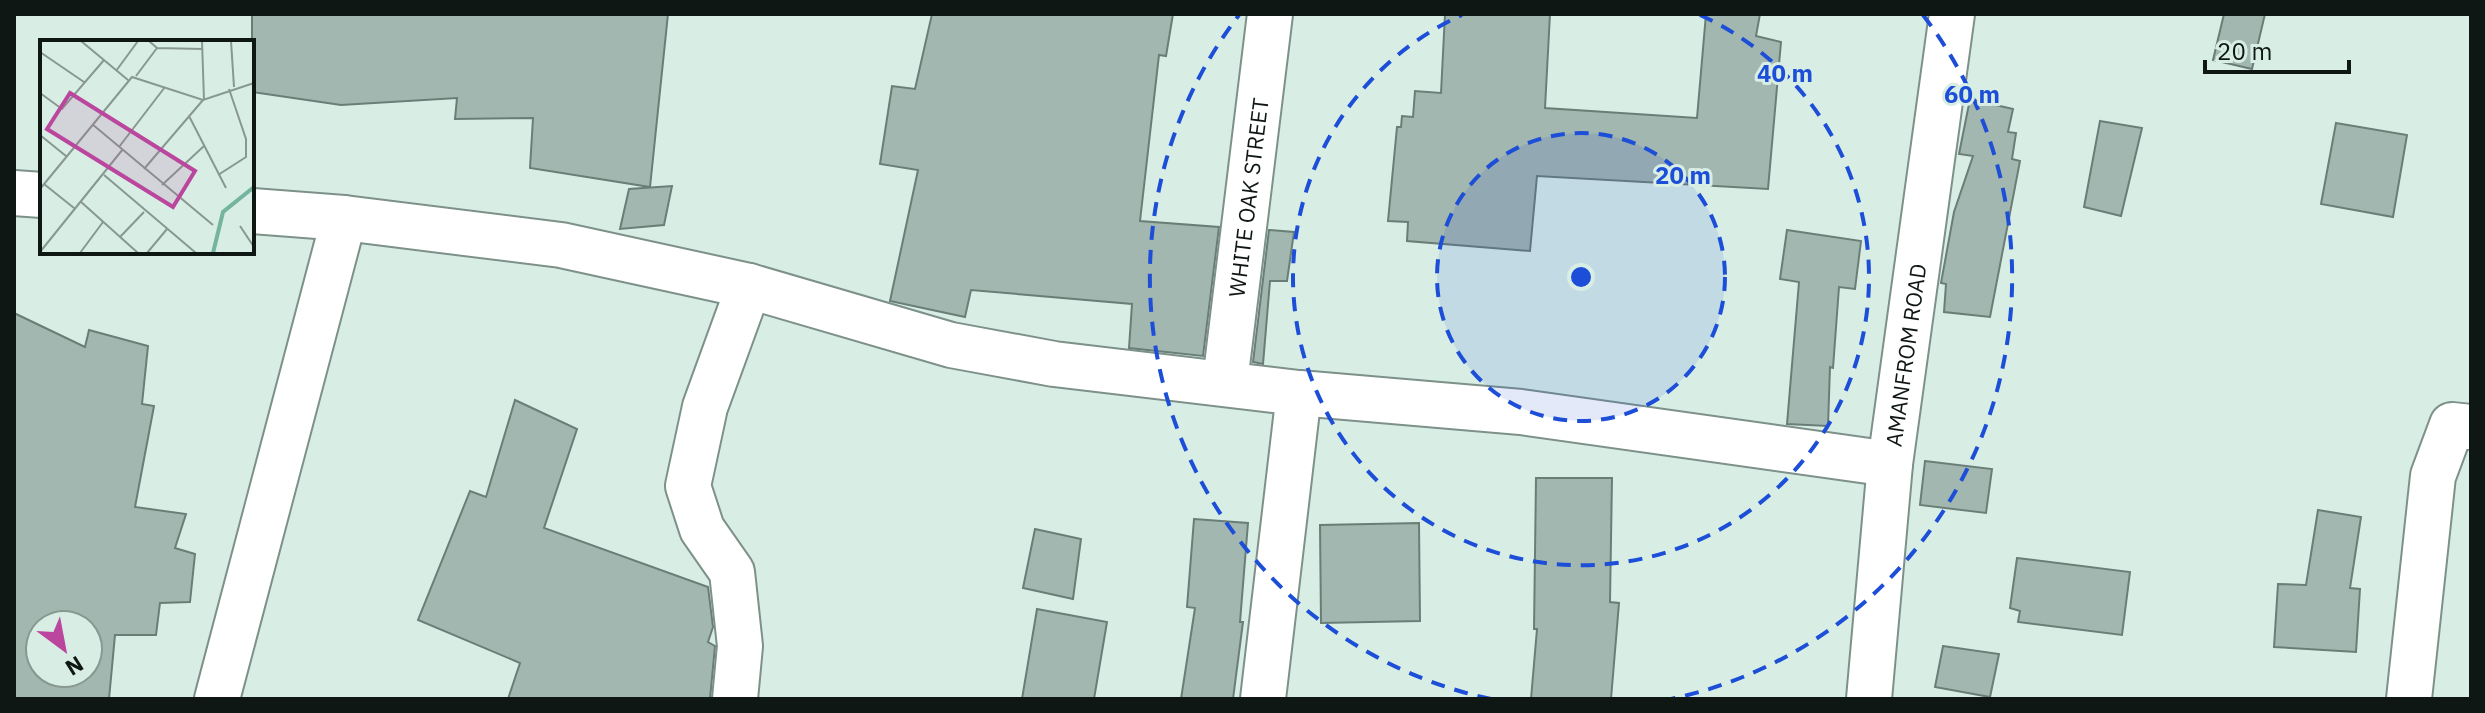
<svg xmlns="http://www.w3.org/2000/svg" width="2485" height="713" viewBox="0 0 2485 713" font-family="'IBM Plex Sans',sans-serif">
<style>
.building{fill:#a2b7af;stroke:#6a7e77;stroke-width:2;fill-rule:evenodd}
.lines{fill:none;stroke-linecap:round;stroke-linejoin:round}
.street-casing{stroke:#7d918a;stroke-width:48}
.secondary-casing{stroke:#7d918a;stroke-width:48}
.street{stroke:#fff;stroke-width:44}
.secondary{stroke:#fff;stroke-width:44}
.ring{fill:none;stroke:#1d4ed8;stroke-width:4;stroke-dasharray:14 10}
.labels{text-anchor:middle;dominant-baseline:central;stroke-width:6;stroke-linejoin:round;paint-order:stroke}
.street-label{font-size:22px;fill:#0f1714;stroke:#d8eee5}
.inset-river{fill:none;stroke:#75b49f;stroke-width:4}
.inset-road{fill:none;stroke:#889891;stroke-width:2}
.view{fill:#bb469d;fill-opacity:0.15;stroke:#bb469d;stroke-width:4}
.inset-edge{fill:none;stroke:#0f1714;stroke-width:4}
.centre{fill:#1d4ed8;stroke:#d8eee5;stroke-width:4}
.ring-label{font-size:24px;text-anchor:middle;font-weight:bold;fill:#1d4ed8;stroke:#d8eee5;stroke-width:6;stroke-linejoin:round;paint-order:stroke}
</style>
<rect width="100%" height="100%" fill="#d8eee5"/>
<g class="building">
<polygon points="252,14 668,14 650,187 530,168 533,118 455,119 457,98 341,105 252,92"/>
<polygon points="932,14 1173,14 1166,56 1159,55 1140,221 1219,227 1203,356 1129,348 1132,304 971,290 965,317 890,301 918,170 880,164 892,86 915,89"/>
<polygon points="1445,14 1550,14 1545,108 1697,118 1706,14 1760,14 1756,36 1781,42 1768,189 1537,176 1530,251 1407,241 1408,222 1388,221 1397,127 1401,127 1402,116 1413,117 1415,91 1441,93"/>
<polygon points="2224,14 2265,14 2252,69 2213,60"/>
<polygon points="1970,99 2013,109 2008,132 2016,133 2012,159 2020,161 1990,317 1944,312 1946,284 1941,283 1954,212 1973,156 1959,154"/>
<polygon points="2100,121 2142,128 2121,216 2084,207"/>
<polygon points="2336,123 2407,135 2393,217 2321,204"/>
<polygon points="672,186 664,225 620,229 629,189"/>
<polygon points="1269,230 1294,232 1287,281 1270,281 1263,364 1253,362"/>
<polygon points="1787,230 1861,241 1855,289 1839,287 1833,368 1830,367 1828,426 1787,424 1799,282 1780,279"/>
<path d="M 14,313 L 85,347 L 89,330 L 148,346 L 142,404 L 154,406 L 135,507 L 186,514 L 175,548 L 195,554 L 190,602 L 160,603 L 156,635 L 115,635 L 109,699 L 14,699 ZM 40,625 L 88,625 L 88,673 L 40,673 Z"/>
<polygon points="515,400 577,429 544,528 708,587 713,627 708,642 715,646 710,699 508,699 520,663 418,620 470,491 486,497"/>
<polygon points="1925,461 1992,469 1986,513 1920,505"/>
<polygon points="1536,478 1612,478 1610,602 1619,603 1611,699 1531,699 1537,629 1534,629"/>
<polygon points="2318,510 2361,517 2350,588 2360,589 2356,652 2274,647 2278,584 2306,585"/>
<polygon points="1194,519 1248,523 1240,622 1243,622 1233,699 1181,699 1195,608 1187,607"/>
<polygon points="1419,523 1420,621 1321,623 1320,525"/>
<polygon points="1035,529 1081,539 1073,599 1023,588"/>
<polygon points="2017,558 2130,572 2122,635 2018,622 2020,611 2010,608"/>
<polygon points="1037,609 1107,622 1094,699 1022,699"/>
<polygon points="1943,646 1999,654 1990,697 1935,687"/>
</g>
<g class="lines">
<g class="street-casing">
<g id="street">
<polyline points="14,193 42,195"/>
<polyline points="252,211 344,218 561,245 749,286 951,345 1054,364 1299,393 1521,412 1890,464"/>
<path id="s1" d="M 1225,382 L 1270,14"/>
<polyline points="217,699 344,218"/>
<polyline points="735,699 740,646 732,572 702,529 688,486 705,407 749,286"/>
<polyline points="1263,699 1299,393"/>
<polyline points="2409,699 2433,476 2452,425 2471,427"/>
</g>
</g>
<g class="secondary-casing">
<g id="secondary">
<path id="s2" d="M 1869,699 L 1890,464 L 1952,14"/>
</g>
</g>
<use href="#street" class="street"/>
<use href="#secondary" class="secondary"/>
</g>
<circle cx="1581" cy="277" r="144" fill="#1d4ed8" fill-opacity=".12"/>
<g class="ring">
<circle cx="1581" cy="277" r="144"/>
<path d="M1700 15A288 288 0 1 1 1462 15"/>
<path d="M1491 699A431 431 0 0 1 1239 15M1923 15A431 431 0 0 1 1671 699"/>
</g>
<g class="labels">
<g class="street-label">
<text stroke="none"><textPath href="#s1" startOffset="186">WHITE OAK STREET</textPath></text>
<text stroke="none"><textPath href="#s2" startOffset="346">AMANFROM ROAD</textPath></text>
</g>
</g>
<g transform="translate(40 40)">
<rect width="214" height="214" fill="#d8eee5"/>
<path class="inset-river" d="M 173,213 L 183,172 L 214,147"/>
<path class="inset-road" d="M 41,1 L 88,40M 109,1 L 117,8 L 163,9M 162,1 L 164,60M 191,1 L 194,47M 0,12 L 44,42M 76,31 L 98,1M 96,36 L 117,8M 0,53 L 22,69 L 64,20M 149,76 L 186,148M 52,84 L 173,185M 0,95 L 26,116M 79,107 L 125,47M 104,129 L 163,60M 64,135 L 156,213M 178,135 L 206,117 L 206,99 L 189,49M 4,144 L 34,168M 122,145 L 164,106M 0,149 L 92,37 L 163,60 L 214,43M 40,161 L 98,213M 200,186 L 214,207M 80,197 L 104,172M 0,212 L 83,109M 40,213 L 63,182M 107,213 L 127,189"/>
<path class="view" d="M 30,53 L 155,131 L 133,167 L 7,89 Z"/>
<rect width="214" height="214" class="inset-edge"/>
</g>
<circle cx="1581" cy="277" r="12" class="centre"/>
<g class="ring-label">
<text x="1785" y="82">40 m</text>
<text x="1972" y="103">60 m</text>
<text x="1683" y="184">20 m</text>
</g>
<rect width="2485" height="713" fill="none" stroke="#0f1714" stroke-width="32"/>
<g transform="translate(64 649) rotate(148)"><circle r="38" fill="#d8eee5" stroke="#889891" stroke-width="2"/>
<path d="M0-6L14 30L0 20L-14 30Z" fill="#bb469d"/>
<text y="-12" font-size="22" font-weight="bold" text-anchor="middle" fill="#0f1714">N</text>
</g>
<path d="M2205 60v12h144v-12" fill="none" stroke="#0f1714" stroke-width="4"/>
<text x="2217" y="60" font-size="24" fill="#0f1714" stroke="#d8eee5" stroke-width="6" paint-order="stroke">20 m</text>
</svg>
